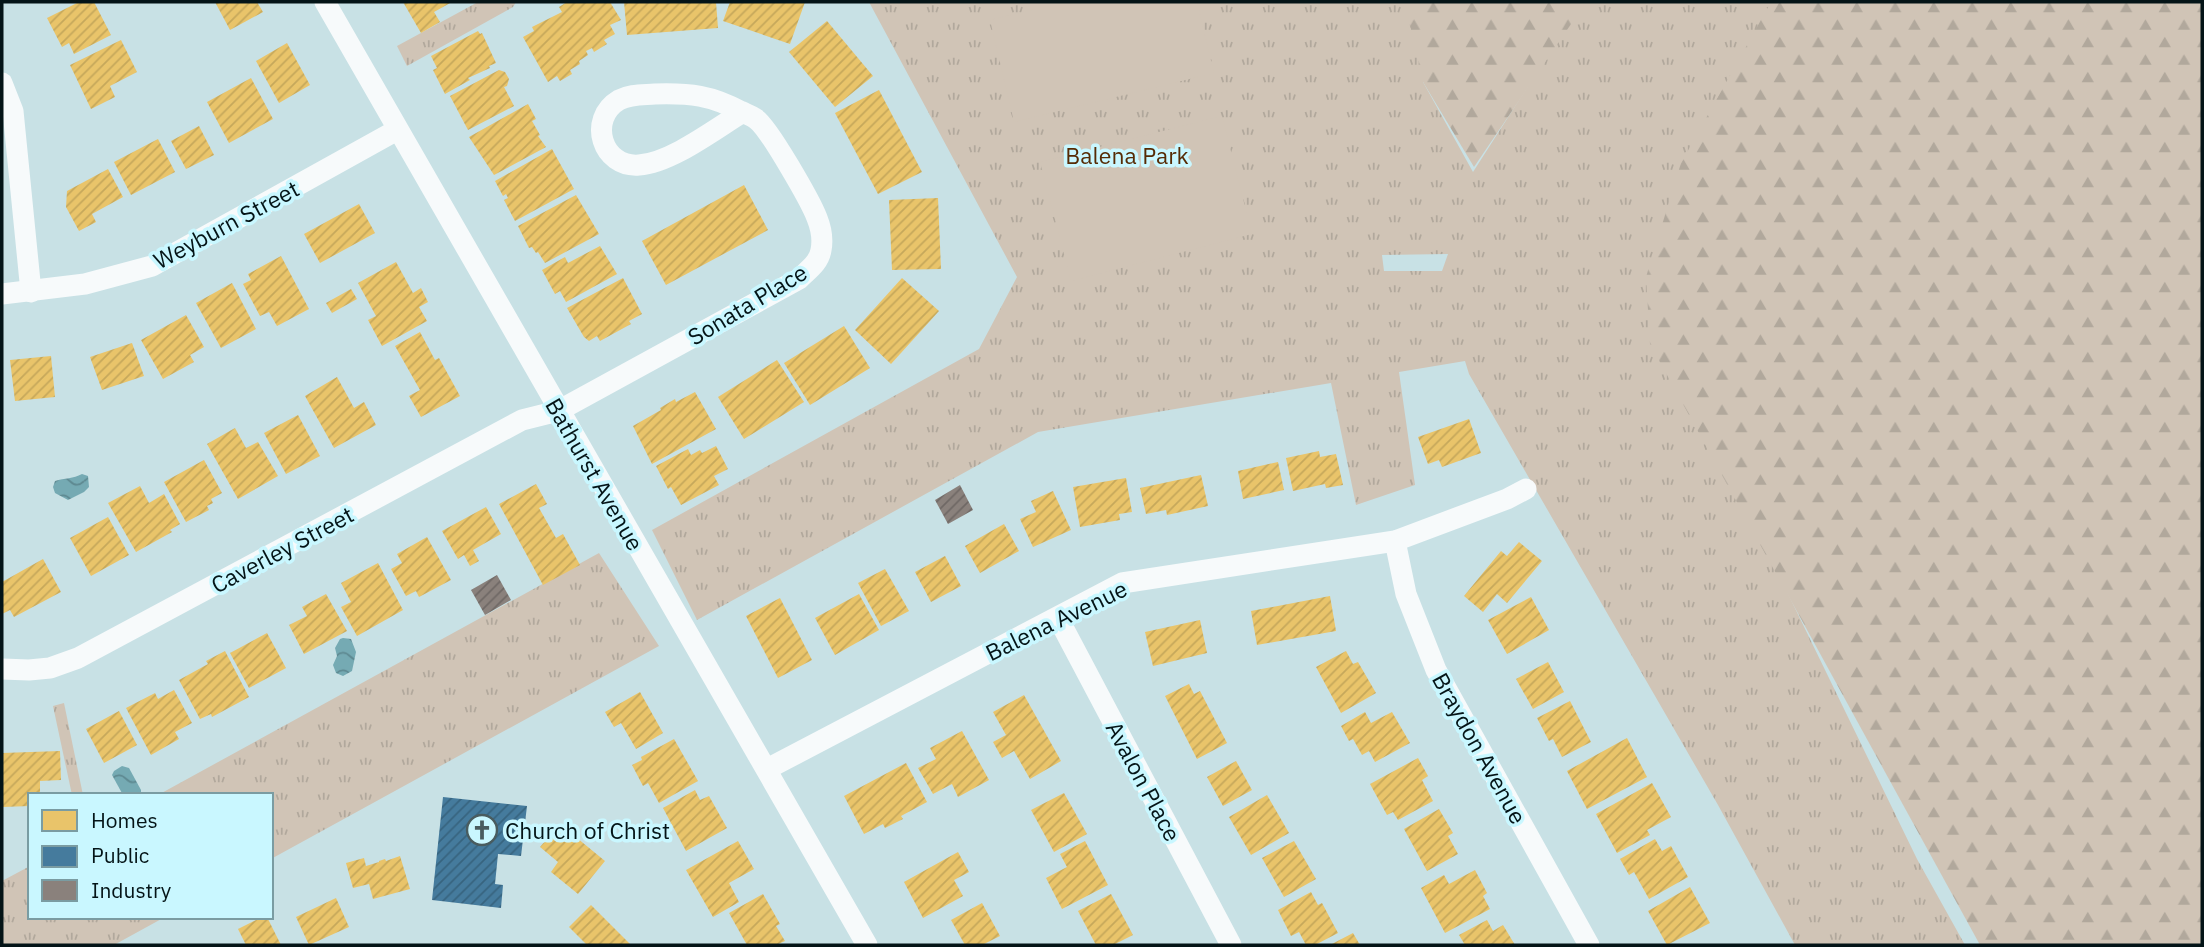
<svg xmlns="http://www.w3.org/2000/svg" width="2204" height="947" viewBox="0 0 2204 947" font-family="'IBM Plex Sans',sans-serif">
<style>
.grass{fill:url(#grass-tufts);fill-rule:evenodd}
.forest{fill:url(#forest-firs)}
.pitch{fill:#d0c4b6}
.water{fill:url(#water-waves)}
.homes{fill:url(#homes-hatch)}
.public{fill:url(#public-hatch)}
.industry{fill:url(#industry-hatch)}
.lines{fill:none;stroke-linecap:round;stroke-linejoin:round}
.minor{stroke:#f7fafb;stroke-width:21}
.labels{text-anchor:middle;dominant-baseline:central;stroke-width:7;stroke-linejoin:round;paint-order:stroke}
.park-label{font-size:23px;fill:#562b05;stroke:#c9f7ff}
.street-label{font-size:23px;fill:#041417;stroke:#c9f7ff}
.poi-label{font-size:23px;fill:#041417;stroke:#c9f7ff;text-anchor:start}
</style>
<defs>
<pattern id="grass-tufts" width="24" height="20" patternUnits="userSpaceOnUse" patternTransform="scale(1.75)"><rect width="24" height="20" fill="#d0c4b6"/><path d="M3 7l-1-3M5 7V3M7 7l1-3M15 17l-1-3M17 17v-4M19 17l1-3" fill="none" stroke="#b1a89c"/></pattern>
<pattern id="forest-firs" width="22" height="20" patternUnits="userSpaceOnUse" patternTransform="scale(1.75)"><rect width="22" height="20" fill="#d0c4b6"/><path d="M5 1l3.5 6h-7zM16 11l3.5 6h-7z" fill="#b1a89c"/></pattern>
<pattern id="water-waves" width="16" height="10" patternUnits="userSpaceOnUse" patternTransform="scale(1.75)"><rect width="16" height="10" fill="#75aab3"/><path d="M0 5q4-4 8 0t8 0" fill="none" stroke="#5e8991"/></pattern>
<pattern id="homes-hatch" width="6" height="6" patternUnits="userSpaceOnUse" patternTransform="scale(1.75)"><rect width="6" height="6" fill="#e9c46a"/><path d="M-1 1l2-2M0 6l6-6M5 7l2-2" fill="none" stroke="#c6a85b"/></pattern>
<pattern id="public-hatch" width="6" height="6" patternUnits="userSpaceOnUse" patternTransform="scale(1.75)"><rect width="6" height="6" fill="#457b9d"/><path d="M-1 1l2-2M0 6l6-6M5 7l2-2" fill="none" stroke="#37647f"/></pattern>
<pattern id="industry-hatch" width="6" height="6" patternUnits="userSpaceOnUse" patternTransform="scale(1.75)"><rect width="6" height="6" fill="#8a817c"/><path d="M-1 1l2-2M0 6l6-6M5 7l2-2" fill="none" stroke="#6f6865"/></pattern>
</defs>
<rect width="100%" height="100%" fill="#c8e1e5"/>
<g class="grass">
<polygon points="478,2 516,2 513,7 407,66 397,46"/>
<path d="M 869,2 L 1467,2 L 1423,82 L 1473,172 L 1582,2 L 1789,2 L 1651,312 L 1917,859 L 1965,945 L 1795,945 L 1718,805 L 1469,374 L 1465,361 L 1399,372 L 1415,485 L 1356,505 L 1331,383 L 1038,432 L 697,620 L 652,530 L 979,349 L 1017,277 ZM 1448,254 L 1442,271 L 1384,271 L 1382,255 Z"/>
<polygon points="599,553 659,646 271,859 271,795 158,795"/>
<polygon points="64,703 83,795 72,795 53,706"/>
<polygon points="30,866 30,917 165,917 114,945 2,945 2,881"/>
</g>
<g class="forest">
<polygon points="1405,2 1586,2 1474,167 1423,82"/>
<polygon points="1771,2 2202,2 2202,945 1980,945 1650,344 1646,277 1681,163"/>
</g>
<g class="pitch">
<polygon points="1066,2 1197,2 1214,73 1014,122 990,20"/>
<polygon points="1222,116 1252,234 1071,281 1040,162"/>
</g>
<g class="water">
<path d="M 82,474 L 88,476 L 89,487 L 84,492 L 68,500 L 55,493 L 53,487 L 55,481 C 65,478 73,479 82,474 Z"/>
<polygon points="343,638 351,639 356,652 352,671 343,676 336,673 333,665 337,656 335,648 340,639"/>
<polygon points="122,766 129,768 141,790 141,795 123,795 112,775 114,771"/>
</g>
<g class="homes">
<polygon points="79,2 94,2 111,35 74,54 69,43 62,47 47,18"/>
<polygon points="215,2 257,2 263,12 230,30"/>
<polygon points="403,2 452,2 434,12 440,22 421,33"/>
<polygon points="567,2 610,2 621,20 610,25 615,34 604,40 607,44 594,52 592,48 586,51 588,55 579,61 580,64 570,70 572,74 560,81 557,76 548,82 523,37 534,31 532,27 562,12 559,7"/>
<polygon points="624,2 716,2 718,28 627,35"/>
<polygon points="730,2 805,2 790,44 723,21"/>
<polygon points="827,21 873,76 835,107 789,52"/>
<polygon points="478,31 480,34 482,33 496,63 489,66 490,68 468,78 470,80 445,94 433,70 437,68 431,56"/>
<polygon points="121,40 137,72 110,86 115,97 91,109 70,65"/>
<polygon points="287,43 310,85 279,103 256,61"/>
<polygon points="499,70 505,72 509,79 507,86 504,87 514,106 468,130 450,96"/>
<polygon points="251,78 273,119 229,143 207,102"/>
<polygon points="879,90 922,172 878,194 835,113"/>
<polygon points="528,104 536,119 532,121 540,135 538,136 546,147 494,175 469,137"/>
<polygon points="199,126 214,155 186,169 171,141"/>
<polygon points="158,139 175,172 131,195 114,162"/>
<polygon points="552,149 574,189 515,221 504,200 508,198 506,194 503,196 495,181"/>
<polygon points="108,169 123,197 92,214 96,222 79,231 66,207 67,191"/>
<polygon points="744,185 768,230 666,285 642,241"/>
<polygon points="576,195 599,234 545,263 538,252 536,253 532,247 529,248 518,226"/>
<polygon points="938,198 941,269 892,270 889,200"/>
<polygon points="359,204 375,233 320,263 304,234"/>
<polygon points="600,246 617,274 566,302 560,291 555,294 542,270 565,257 568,263"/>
<polygon points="281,256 309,309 277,326 269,312 260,316 243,284 251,280 248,274"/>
<polygon points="396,262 413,293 421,288 428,302 419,307 427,321 382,346 368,320 376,316 358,283"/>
<polygon points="623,278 642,314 629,321 631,324 600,341 597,336 589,341 584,337 567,308"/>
<polygon points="902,278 939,311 891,364 855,330"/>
<polygon points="232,283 256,329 221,348 196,303"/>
<polygon points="351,289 357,299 332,313 326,303"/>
<polygon points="186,315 204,347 190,355 194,362 163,379 141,340"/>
<polygon points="844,326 870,368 810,405 784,363"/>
<polygon points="420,332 435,360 439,358 460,396 421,417 409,396 420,390 395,346"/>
<polygon points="132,343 144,376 102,390 90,357"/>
<polygon points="51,356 55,397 15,401 10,360"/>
<polygon points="777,360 804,402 744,439 718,397"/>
<polygon points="337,377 354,408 364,402 376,425 334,448 305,396"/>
<polygon points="695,392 716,429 652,464 633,426 661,410 660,408 675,399 676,402"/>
<polygon points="298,415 320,456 286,474 264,433"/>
<polygon points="1469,419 1481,453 1442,467 1439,460 1428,464 1418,437"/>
<polygon points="235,428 246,448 258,442 278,476 238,499 207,444"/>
<polygon points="716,446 728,469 714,476 719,485 681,505 671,487 668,489 656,466 688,449 691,455 700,450 702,453"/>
<polygon points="1319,451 1320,457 1336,454 1343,485 1326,488 1325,484 1293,491 1286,458"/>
<polygon points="204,460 222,493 211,499 213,503 207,506 209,510 186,522 164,482"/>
<polygon points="1278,462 1284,490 1243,499 1238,471"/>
<polygon points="1201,475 1208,506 1167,515 1166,510 1146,514 1140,488"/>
<polygon points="1126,478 1132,512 1119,514 1120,520 1080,527 1073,487"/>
<polygon points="536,484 547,504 539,508 556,538 563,534 580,565 543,585 499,504"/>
<polygon points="140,486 149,503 164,494 180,524 170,530 172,532 136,552 108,503"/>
<polygon points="1053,491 1071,530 1033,547 1020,519 1036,512 1031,501"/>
<polygon points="486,507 501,534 473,550 479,561 470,566 464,555 458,559 442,531"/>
<polygon points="108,517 129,555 91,576 70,538"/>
<polygon points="1004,524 1019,551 980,573 965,546"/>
<polygon points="427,537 451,580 419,597 416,591 406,596 391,569 402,563 397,554"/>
<polygon points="1519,542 1542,561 1507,603 1497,594 1483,612 1464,596 1501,551 1507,556"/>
<polygon points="945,556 961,586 931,602 915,572"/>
<polygon points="43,559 61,592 14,617 10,610 2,614 2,582"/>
<polygon points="378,563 403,610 357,636 341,607 351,602 341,583"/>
<polygon points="885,569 909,611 881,626 858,583"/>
<polygon points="326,594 347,631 304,654 289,625 307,616 302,607"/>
<polygon points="859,594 879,630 835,655 815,618"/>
<polygon points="1330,596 1336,631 1257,645 1251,611"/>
<polygon points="1531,597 1549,630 1507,654 1488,620"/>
<polygon points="780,598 812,660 778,678 746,616"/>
<polygon points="1200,620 1207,653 1153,666 1145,632"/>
<polygon points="267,633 286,668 249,688 230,653"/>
<polygon points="225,651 249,697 212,717 211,714 200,719 179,680 208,664 206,661"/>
<polygon points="1346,651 1353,664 1358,662 1376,693 1341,713 1316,667"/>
<polygon points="1548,662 1564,692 1533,709 1516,679"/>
<polygon points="1189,684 1194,694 1200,691 1227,743 1197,759 1165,696"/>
<polygon points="174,690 192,723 175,732 179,739 151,755 126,708 155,693 158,699"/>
<polygon points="640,692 663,733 636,749 621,723 614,727 605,712"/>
<polygon points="1024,695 1061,761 1030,779 1014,751 1002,758 993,742 1006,735 993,712"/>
<polygon points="1570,701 1591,742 1562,757 1553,739 1549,741 1537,718"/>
<polygon points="119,711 137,745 104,763 86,729"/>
<polygon points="1365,712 1371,723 1392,712 1410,743 1375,762 1369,751 1362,755 1353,739 1349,741 1341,726"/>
<polygon points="962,731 989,780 958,797 952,784 933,794 918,768 936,759 930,748"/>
<polygon points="1627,738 1647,777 1587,809 1567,771"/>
<polygon points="674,739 698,781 659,803 648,783 643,786 632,765 642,760 641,757"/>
<polygon points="60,751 61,780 40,781 40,795 30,795 30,806 3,807 2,753"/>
<polygon points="1418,758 1428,776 1422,780 1433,801 1398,820 1393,812 1387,815 1370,784"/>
<polygon points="1236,761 1252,790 1223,806 1207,777"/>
<polygon points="906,763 927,802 901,816 903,819 885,828 883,824 864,834 844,796"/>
<polygon points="1652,783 1671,817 1647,830 1650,835 1617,853 1596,814"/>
<polygon points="695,790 700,800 709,796 727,828 686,851 663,808"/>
<polygon points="1064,793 1087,834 1054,852 1031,810"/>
<polygon points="1267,795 1289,833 1251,855 1229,817"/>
<polygon points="1439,809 1453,833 1448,836 1458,854 1427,871 1404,829"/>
<polygon points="560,824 605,861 578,894 551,872 558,862 540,847"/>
<polygon points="1655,839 1662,851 1671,846 1688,877 1649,899 1634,872 1629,875 1620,859"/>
<polygon points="738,841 754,869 729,883 739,902 713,917 686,870"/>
<polygon points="1085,841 1108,885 1062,909 1046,878 1067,867 1060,854"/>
<polygon points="1294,841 1316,879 1284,897 1262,858"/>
<polygon points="958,852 969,872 954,880 963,896 923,918 904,882"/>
<polygon points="400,856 410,889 373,899 369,884 353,888 346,863 364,858 366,866 379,862 379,861 385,859 386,861"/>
<polygon points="1475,870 1487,893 1483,896 1490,909 1445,933 1421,888 1444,875 1449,884"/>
<polygon points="1690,887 1710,923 1667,945 1648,911"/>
<polygon points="1311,892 1318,905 1322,903 1338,933 1315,945 1306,945 1299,932 1291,936 1278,910"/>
<polygon points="763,894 780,924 776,926 785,941 776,945 747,945 729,913"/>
<polygon points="1111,894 1133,935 1113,945 1096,945 1078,911"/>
<polygon points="336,898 349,927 309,945 296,917"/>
<polygon points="982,903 1000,936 982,945 965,945 951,920"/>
<polygon points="591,905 631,945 587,945 569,927"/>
<polygon points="262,917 267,917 281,945 246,945 238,929"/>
<polygon points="1487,920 1493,931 1503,925 1515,945 1465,945 1459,935"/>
<polygon points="1353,933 1360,945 1330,945"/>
</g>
<polygon class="public" points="443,797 527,806 521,856 498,854 495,884 503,885 501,908 432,900"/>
<g class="industry">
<polygon points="960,485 973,510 948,524 935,500"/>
<polygon points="497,575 511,600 485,615 471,590"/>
</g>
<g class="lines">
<g class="minor">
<polyline points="325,2 867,945"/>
<polyline points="2,83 13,111 31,292"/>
<polyline points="2,294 85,284 152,266 397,130"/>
<polyline points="1395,541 1406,594 1436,670 1589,945"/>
<polyline points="1058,618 1231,945"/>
<path d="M 2,669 L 29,670 L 50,668 L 78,658 L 522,420 L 558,411 L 799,279 C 808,270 819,263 821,250 C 823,240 821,228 817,218 C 811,202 769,128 756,119 C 752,116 747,114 742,112 C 711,95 690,93 655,94 C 643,95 630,94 619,100 C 587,119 602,168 639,165 C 671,163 715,129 743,112"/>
<polyline points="767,769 1122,583 1395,541 1507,499 1526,489"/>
</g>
</g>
<defs>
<g id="church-ring" transform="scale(1.575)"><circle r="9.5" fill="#c9f7ff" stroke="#495c5f" stroke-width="1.5"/><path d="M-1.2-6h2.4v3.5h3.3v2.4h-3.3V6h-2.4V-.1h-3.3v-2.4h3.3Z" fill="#495c5f"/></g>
</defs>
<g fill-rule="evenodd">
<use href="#church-ring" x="482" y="830"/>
</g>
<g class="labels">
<g class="park-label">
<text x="1127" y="155">Balena Park</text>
</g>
<g class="street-label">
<text transform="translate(226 224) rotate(-28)">Weyburn Street</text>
<text transform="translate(747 304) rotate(-31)">Sonata Place</text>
<text transform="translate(595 474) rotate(60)">Bathurst Avenue</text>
<text transform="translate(282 549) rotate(-28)">Caverley Street</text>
<text transform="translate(1056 620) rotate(-26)">Balena Avenue</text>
<text transform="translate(1480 748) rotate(61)">Braydon Avenue</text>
<text transform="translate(1144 781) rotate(62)">Avalon Place</text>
</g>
<g class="poi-label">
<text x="505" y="830">Church of Christ</text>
</g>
</g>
<rect width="2204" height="947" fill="none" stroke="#041417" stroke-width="7"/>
<rect x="28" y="793" width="245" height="126" fill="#c9f7ff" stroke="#7a9ca2" stroke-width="2"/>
<rect x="42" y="810" width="35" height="21" fill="#e9c46a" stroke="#7a9ca2" stroke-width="2"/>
<text x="91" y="828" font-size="21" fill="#041417">Homes</text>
<rect x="42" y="846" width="35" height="21" fill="#457b9d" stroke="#7a9ca2" stroke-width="2"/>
<text x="91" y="863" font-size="21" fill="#041417">Public</text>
<rect x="42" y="880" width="35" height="21" fill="#8a817c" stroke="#7a9ca2" stroke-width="2"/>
<text x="91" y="898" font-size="21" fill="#041417">Industry</text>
</svg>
